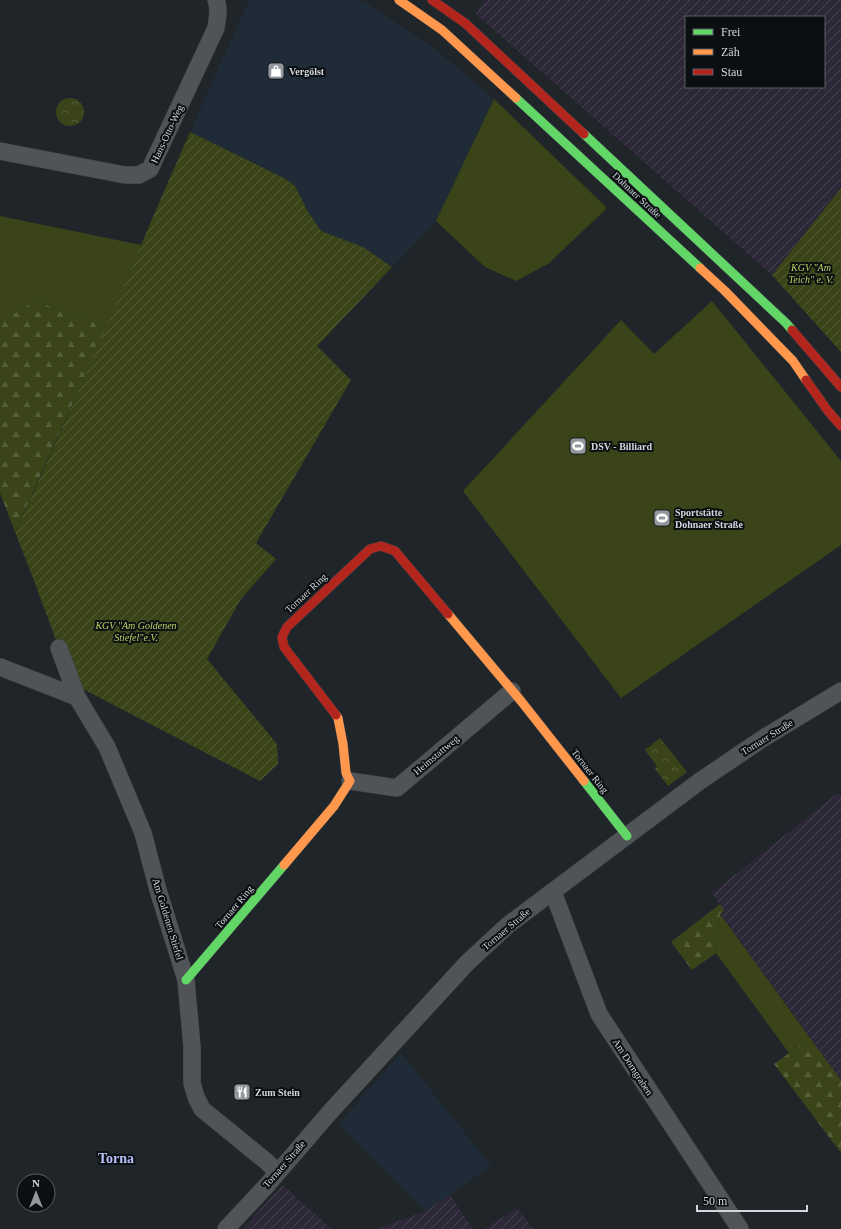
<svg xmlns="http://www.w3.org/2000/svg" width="841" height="1229" viewBox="0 0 841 1229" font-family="Georgia,serif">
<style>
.built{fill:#1f2c37}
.industrial{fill:url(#industrial-furrows);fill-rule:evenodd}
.grass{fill:#3a4418}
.forest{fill:url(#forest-firs)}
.park{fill:url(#park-crowns)}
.garden{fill:url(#garden-furrows)}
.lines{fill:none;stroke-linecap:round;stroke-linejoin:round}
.street-casing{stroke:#3a3f42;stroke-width:18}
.fast-casing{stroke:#3a3f42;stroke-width:10}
.slow-casing{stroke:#3a3f42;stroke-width:10}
.jam-casing{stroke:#3a3f42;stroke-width:10}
.street{stroke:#515457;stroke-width:17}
.fast{stroke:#63d668;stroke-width:9}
.slow{stroke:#ff974d;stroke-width:9}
.jam{stroke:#b3261e;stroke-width:9}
.labels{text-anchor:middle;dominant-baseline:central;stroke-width:4;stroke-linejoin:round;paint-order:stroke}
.poi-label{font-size:10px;font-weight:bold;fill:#d0d6db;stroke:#0b0f12;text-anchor:start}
.street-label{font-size:10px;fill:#d0d6db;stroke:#0b0f12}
.park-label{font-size:10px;font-style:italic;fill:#bbd464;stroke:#0b0f12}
.district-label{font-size:14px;font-weight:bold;fill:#b8c0f9;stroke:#0b0f12}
</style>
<defs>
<pattern id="industrial-furrows" width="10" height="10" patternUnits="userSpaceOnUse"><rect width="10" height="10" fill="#2d2837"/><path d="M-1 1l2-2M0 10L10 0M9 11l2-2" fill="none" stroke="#4a4653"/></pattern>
<pattern id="forest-firs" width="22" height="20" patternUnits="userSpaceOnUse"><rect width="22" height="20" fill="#3a4418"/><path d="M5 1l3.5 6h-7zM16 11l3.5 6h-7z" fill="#555e39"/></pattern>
<pattern id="park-crowns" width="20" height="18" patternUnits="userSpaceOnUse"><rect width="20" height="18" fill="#3a4418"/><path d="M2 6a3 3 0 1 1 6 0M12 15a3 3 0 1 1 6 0" fill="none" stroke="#555e39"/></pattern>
<pattern id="garden-furrows" width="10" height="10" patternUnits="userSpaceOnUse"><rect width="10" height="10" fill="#3a4418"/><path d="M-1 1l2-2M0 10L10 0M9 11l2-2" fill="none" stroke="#555e39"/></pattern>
</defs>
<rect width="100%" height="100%" fill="#20252a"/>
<g class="built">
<polygon points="249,0 357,0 369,5 434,48 494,99 436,221 392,267 363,247 321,231 307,210 295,186 284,178 190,132"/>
<polygon points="401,1053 491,1166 426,1211 339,1124"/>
</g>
<g class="industrial">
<path d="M 485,0 L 841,0 L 841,186 L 772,275 L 476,14 ZM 686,17 L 824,17 L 824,87 L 686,87 Z"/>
<polygon points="838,793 841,796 841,1080 720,914 724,911 712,893"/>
<polygon points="282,1185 332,1229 243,1229"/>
<polygon points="450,1195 473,1229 377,1229 426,1211"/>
<polygon points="517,1208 533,1229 484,1229"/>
</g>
<g class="grass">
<polygon points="494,99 607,208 548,264 516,281 485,267 436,221"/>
<polygon points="0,216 141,245 107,327 35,301 0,322"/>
<polygon points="712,301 841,461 841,545 621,698 463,491 621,320 654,354"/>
<polygon points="720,914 810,1038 789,1053 716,953"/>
</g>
<g class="forest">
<polygon points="35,301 107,327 15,532 0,493 0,322"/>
<polygon points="720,904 724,911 720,914 716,953 692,970 671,942"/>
<polygon points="810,1038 841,1080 841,1153 774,1064"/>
</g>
<g class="park">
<circle cx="70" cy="112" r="14"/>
<polygon points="660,738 687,772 668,786 655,769 657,766 645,750"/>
</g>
<g class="garden">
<path d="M 190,132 L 284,178 L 295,186 L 307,210 L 321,231 L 363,247 L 392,267 L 317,346 L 351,380 L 256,543 L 276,559 L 241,599 L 207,659 L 277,744 L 278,764 L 260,781 L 77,686 L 59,648 L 33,578 L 15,532 C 77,400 131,265 190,132 Z"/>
<polygon points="841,188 841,352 772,275"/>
</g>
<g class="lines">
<g class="street-casing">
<g id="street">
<path d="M 0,151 L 125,175 L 139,175 L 150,169 L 216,28 C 217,19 220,9 216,0"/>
<polyline points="59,648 77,697 107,747 143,833 158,890 186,980 192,1047 192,1083 196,1097 202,1109 267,1162 277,1172"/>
<polyline points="0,667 77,697"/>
<polyline points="350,781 397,788 512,691"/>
<polyline points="553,892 599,1014 740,1229"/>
<polyline points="226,1229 268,1184 330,1112 467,963 508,925 700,781 762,739 841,691"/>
</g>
</g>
<g class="fast-casing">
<g id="fast">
<polyline points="516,98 700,268"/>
<polyline points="584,134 786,323 792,330"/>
<polyline points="584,781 627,836"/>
<polyline points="186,980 284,865"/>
</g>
</g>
<g class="slow-casing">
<g id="slow">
<polyline points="399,0 442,30 516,98"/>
<polyline points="700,268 725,291 793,361 806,380"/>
<polyline points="448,614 521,701 584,781"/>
<polyline points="284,865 334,806 350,781 346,773 343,744 338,718 336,715"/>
</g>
</g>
<g class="jam-casing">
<g id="jam">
<polyline points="432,0 465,23 584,134"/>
<polyline points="792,330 841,387"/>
<polyline points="806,380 828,411 841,426"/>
<polyline points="336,715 284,647 282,637 287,627 370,549 381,546 395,551 448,614"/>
</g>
</g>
<use href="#street" class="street"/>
<use href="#fast" class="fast"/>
<use href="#slow" class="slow"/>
<use href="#jam" class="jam"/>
</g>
<defs>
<g id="shop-square" transform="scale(0.9)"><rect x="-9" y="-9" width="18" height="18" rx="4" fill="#92989d" stroke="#0b0f12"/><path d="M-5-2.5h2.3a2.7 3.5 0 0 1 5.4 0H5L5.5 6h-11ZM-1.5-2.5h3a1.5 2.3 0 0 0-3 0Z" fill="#fff"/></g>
<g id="stadium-square" transform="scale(0.9)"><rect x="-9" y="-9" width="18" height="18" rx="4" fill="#92989d" stroke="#0b0f12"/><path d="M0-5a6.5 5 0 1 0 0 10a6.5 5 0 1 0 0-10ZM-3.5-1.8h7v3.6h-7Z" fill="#fff"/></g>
<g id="restaurant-square" transform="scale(0.9)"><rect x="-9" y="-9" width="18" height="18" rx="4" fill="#92989d" stroke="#0b0f12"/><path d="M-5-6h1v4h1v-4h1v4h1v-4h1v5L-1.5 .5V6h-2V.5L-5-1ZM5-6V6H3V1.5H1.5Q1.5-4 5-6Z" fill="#fff"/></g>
</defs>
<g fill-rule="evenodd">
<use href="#shop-square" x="276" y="71"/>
<use href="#stadium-square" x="578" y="446"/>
<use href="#stadium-square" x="662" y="518"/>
<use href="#restaurant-square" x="242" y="1092"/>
</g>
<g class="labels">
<g class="poi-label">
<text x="289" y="71">Vergölst</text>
<text x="591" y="446">DSV - Billiard</text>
<text x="675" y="512">Sportstätte<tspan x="675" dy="12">Dohnaer Straße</tspan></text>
<text x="255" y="1092">Zum Stein</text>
</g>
<g class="street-label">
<text transform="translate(167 134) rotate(-65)">Hans-Otto-Weg</text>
<text transform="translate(637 195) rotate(43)">Dohnaer Straße</text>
<text transform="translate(306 593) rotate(-43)">Tornaer Ring</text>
<text transform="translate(767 737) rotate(-32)">Tornaer Straße</text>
<text transform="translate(436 755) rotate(-40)">Heimstattweg</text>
<text transform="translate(590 771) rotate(52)">Tornaer Ring</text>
<text transform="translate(234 907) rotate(-50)">Tornaer Ring</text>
<text transform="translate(168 919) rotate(73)">Am Goldenen Stiefel</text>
<text transform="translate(506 929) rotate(-40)">Tornaer Straße</text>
<text transform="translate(633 1067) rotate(57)">Am Dorngraben</text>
<text transform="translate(284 1164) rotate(-49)">Tornaer Straße</text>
</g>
<g class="park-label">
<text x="811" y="267">KGV "Am<tspan x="811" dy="12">Teich" e. V.</tspan></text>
<text x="136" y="625">KGV "Am Goldenen<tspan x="136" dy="12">Stiefel"e.V.</tspan></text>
</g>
<g class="district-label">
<text x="116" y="1158">Torna</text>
</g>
</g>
<rect x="685" y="16" width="140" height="72" fill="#0b0f12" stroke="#5a5f62"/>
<rect x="693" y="29" width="20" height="6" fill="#63d668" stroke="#5a5f62"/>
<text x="721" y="36" font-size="12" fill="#d0d6db">Frei</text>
<rect x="693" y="49" width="20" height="6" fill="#ff974d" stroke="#5a5f62"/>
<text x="721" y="56" font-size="12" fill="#d0d6db">Zäh</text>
<rect x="693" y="69" width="20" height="6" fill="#b3261e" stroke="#5a5f62"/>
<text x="721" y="76" font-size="12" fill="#d0d6db">Stau</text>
<g transform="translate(36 1193)"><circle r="19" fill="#0b0f12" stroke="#5a5f62"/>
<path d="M0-3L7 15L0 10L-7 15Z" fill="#92989d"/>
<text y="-6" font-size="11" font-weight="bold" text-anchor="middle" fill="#d0d6db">N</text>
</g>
<path d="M697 1205v6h110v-6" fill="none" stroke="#d0d6db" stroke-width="2"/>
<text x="703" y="1205" font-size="12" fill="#d0d6db" stroke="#0b0f12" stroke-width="3" paint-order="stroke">50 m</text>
</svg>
